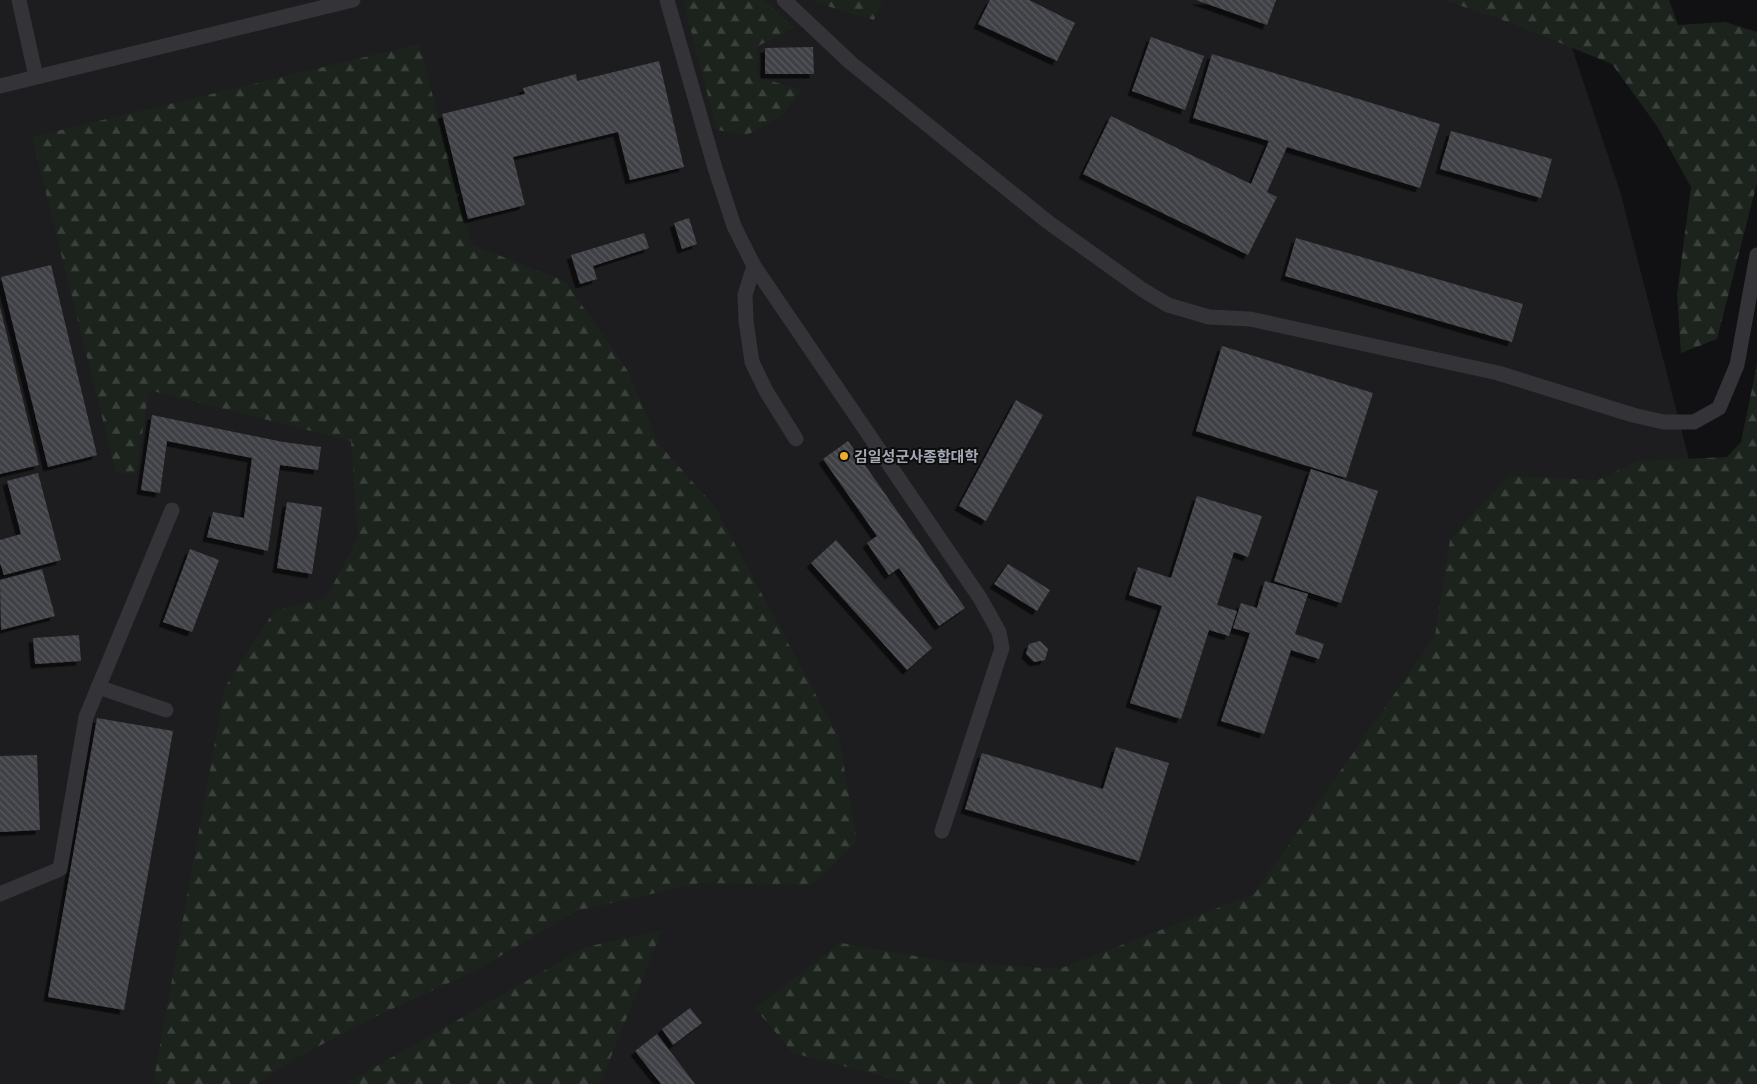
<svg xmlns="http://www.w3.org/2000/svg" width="1757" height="1084" viewBox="0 0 1757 1084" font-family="Barlow,'Noto Sans KR',sans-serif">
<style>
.built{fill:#1d1d20}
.forest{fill:url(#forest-firs)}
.building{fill:url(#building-back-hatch);filter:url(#shadow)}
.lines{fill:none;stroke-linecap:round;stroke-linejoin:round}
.service{stroke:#333338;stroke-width:15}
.poi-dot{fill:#f0ad2c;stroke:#0d0d0e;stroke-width:2}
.labels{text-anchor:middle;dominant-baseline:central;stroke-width:4;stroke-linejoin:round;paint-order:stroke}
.poi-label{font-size:15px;font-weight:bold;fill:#a3a8b4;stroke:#0d0d0e;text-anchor:start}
</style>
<defs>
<pattern id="forest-firs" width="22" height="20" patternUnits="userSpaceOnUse" patternTransform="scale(1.25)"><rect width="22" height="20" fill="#1c231d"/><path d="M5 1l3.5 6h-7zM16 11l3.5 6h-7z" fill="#3a403b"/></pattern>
<pattern id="building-back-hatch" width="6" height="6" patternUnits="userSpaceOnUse" patternTransform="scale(1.25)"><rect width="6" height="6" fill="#404146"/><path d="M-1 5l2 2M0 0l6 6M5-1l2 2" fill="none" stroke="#585a5e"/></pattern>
<filter id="shadow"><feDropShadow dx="-4.5" dy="4.5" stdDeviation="0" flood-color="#0009"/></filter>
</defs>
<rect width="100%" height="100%" fill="#111113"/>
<polygon class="built" points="0,0 1556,0 1620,191 1756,720 1101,1084 0,1084"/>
<g class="forest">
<polygon points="683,0 764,0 794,28 758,46 758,77 802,90 781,116 747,135 717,130"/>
<polygon points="813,0 882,0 874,20 817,3"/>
<polygon points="1444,0 1669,0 1678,25 1725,22 1757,32 1757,183 1717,339 1681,353 1677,294 1691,187 1657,126 1612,64 1511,23"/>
<polygon points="419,44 472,245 565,281 627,370 658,443 715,507 839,738 857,842 811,885 700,883 576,911 475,971 381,1014 298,1057 257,1084 153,1084 225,687 274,611 326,598 358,538 351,441 149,390 136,474 116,473 32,137"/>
<polygon points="1757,364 1757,1084 1038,1084 1037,1082 1030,1084 912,1084 793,1053 755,1008 841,943 950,962 1059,969 1254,894 1435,636 1450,540 1508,476 1598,480 1638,461 1727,457 1741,442"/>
<polygon points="662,930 600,1084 345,1084 586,947"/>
</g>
<g class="building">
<polygon points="990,0 1029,0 1075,23 1057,61 978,24"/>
<polygon points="1196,0 1276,0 1267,25"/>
<polygon points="1151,37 1204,56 1185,110 1132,91"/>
<polygon points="813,47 814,74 765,74 765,48"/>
<polygon points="1212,54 1440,124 1420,188 1287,147 1267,192 1277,197 1248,255 1083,174 1111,116 1251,184 1269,141 1193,118"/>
<polygon points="659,61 684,167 630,180 618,132 513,157 525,205 468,219 442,114 525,94 523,88 576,74 577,81"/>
<polygon points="1451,131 1552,159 1541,198 1440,169"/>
<polygon points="689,218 697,244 682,249 674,223"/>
<polygon points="644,233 649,248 593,266 597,279 580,284 571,255"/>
<polygon points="1296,238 1523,304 1512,342 1285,276"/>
<polygon points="51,265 97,455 48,467 1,277"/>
<polygon points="0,307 39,465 0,474"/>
<polygon points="1222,346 1373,393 1346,478 1196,431"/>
<polygon points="1016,400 1043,415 986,521 959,506"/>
<polygon points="152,415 283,442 321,447 318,470 280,465 268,551 207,537 213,512 244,518 252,458 167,441 160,493 141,490"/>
<polygon points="848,441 965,608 939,626 899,568 889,575 867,543 877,536 823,459"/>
<polygon points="1311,469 1378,491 1341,603 1274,581"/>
<polygon points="38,473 61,560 4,575 0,563 0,540 21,534 7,481"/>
<polygon points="1197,496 1262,516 1248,557 1234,552 1217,605 1237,611 1229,636 1209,630 1181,719 1130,703 1162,606 1129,595 1138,567 1171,578"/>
<polygon points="287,502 322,507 312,574 277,568"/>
<polygon points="836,540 932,648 907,670 811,563"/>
<polygon points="190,549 219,560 192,632 163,622"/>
<polygon points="1008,564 1050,590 1037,611 994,584"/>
<polygon points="42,569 55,616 1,630 0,580"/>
<polygon points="1265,581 1308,594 1295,634 1324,644 1319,659 1291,650 1264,734 1221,721 1250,633 1233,628 1241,603 1257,608"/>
<polygon points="79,635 81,661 35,664 33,638"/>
<polygon points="1040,641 1048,649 1045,660 1034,662 1026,654 1029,644"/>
<polygon points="97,718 173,731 124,1010 48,997"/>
<polygon points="1116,747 1169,763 1139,861 965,809 982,753 1103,789"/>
<polygon points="37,755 40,830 0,832 0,756"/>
<polygon points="690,1008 702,1023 673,1045 662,1029"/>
<polygon points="657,1034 695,1084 661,1084 635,1051"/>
</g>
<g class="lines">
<g class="service">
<polyline points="19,0 36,77"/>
<polyline points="667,0 715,168 734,226 754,266 980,598 999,632 1002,648 942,831"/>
<polyline points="784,0 851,63 1048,222 1143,290 1168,305 1209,317 1250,319 1498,373 1633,415 1663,422 1694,422 1719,408 1737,365 1757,255"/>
<polyline points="0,86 353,0"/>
<polyline points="754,266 745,295 746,321 752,362 766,391 796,439"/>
<polyline points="98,687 166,710"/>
<polyline points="0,894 60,869 86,717 172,510"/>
</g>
</g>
<circle class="poi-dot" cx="844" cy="456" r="5"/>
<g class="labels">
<g class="poi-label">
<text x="854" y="456">김일성군사종합대학</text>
</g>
</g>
</svg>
